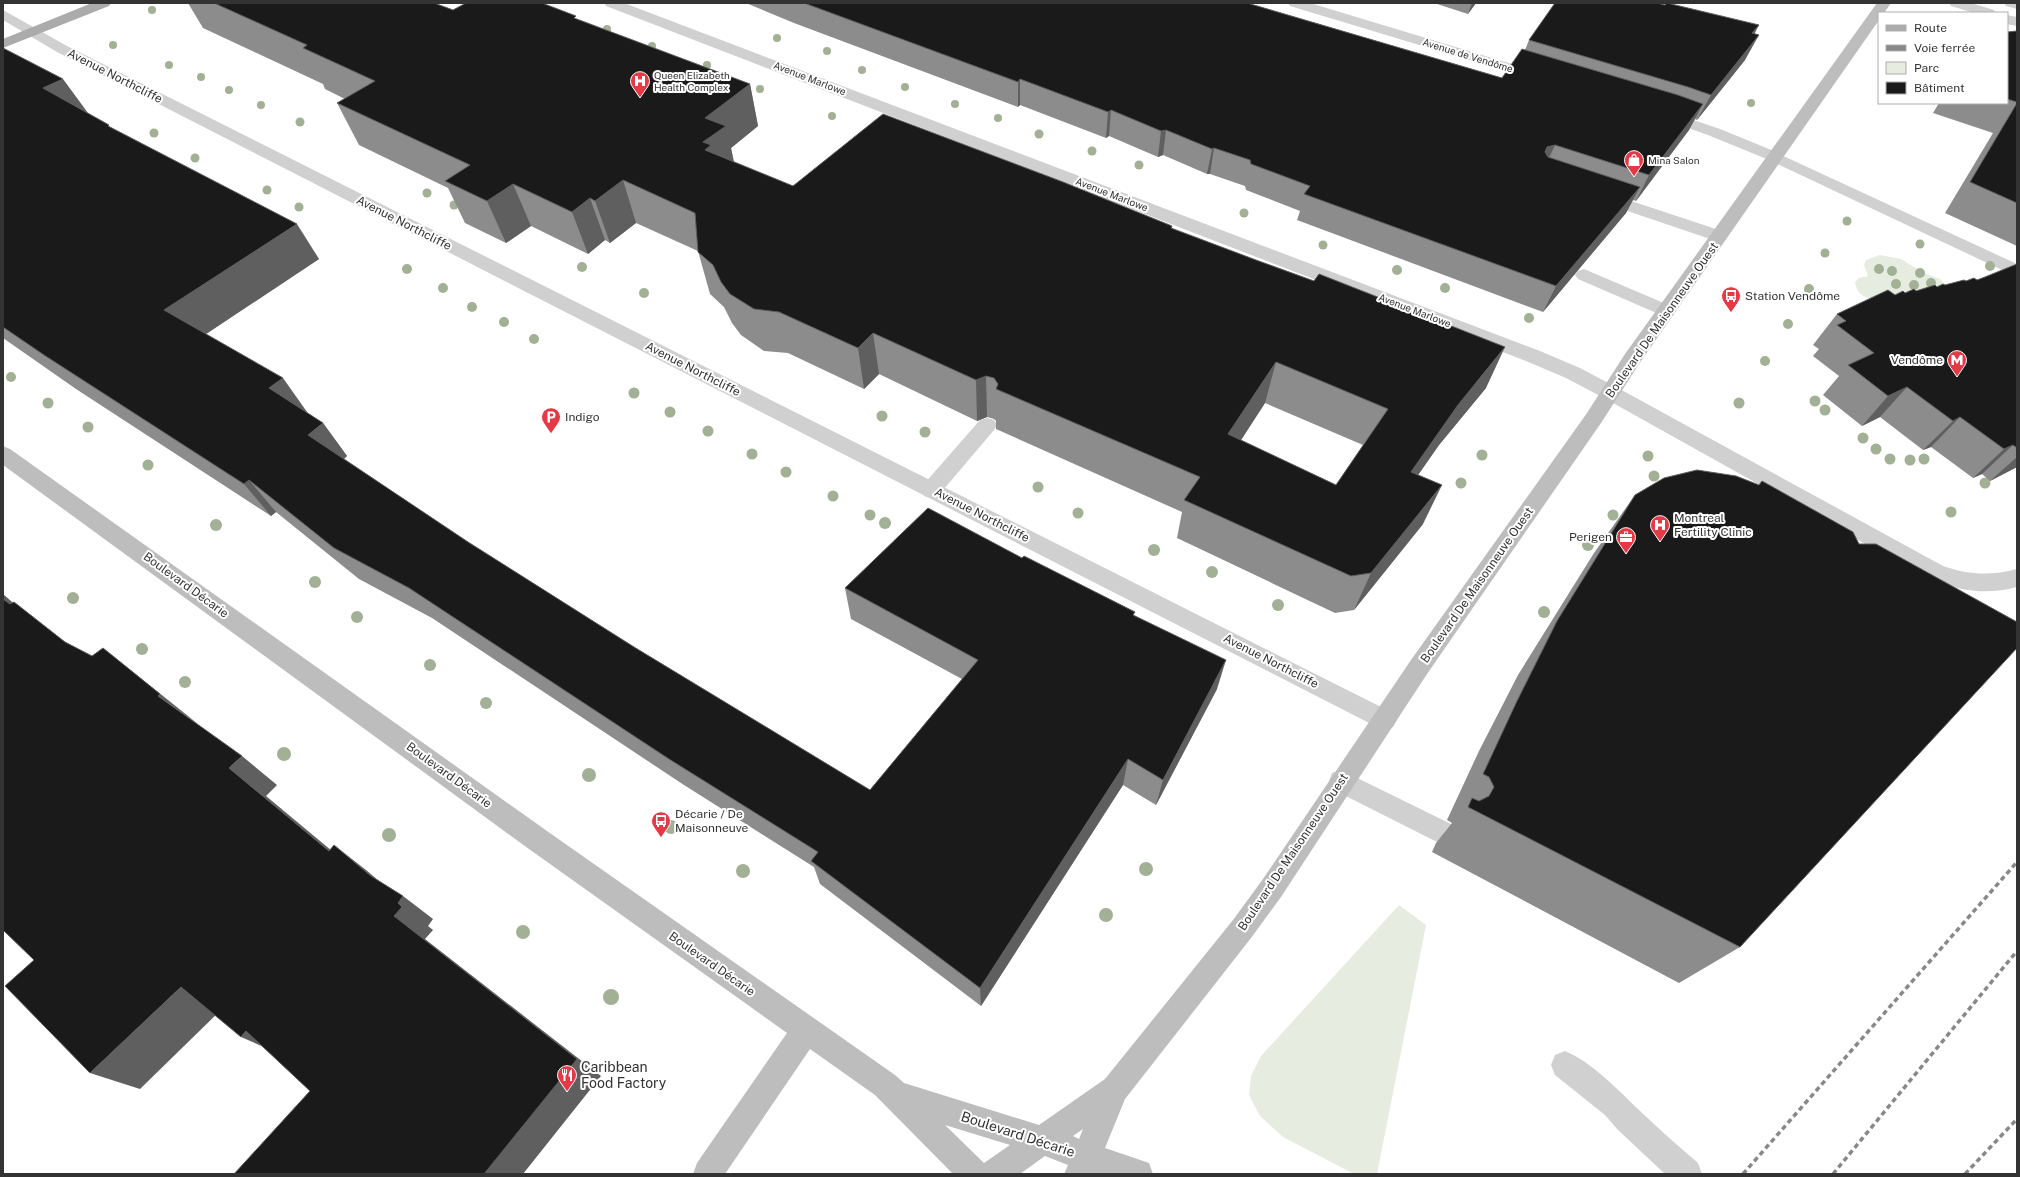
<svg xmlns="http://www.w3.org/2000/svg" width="2020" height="1177" viewBox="0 0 2020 1177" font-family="'Public Sans',sans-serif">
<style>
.green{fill:#e6ecdf}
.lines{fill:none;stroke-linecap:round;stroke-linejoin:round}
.lane{fill:#d0d0d0;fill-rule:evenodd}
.street{fill:#d0d0d0;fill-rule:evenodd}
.secondary{fill:#bdbdbd;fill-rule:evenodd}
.primary{fill:#ababab;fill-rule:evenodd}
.rail{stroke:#888;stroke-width:3.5;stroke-dasharray:5 3.5;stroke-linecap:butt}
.tree{fill:#a2b095}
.wall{fill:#8c8c8c;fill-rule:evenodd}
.shaded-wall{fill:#5f5f5f}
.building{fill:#1a1a1a;stroke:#5f5f5f;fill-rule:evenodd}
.labels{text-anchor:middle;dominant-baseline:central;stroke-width:4;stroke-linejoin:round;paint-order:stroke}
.far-street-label{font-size:10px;fill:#333;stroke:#fff}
.far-poi-label{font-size:10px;fill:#333;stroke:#fff;text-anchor:start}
.street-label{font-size:12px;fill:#333;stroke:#fff}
.poi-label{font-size:12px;fill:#333;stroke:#fff;text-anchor:start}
.near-poi-label{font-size:14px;fill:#333;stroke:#fff;text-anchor:start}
.near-street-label{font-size:14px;fill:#333;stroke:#fff}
</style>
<rect width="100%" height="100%" fill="#fff"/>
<g class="green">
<path d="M 1880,255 L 1901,259 L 1924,273 L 1940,279 L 1945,284 L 1946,288 L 1912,292 L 1899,292 L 1898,295 C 1883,298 1858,305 1855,282 L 1859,278 L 1868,276 L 1864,265 L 1866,260 Z"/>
<polygon points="1399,905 1426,925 1377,1174 1354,1174 1283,1137 1260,1116 1249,1095 1251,1076 1261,1056"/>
</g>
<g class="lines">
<g class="lane">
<polygon points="1949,3 1971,3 1994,10 1996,13 1974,13 1951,6"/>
<polygon points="2004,3 2017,3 2017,9 2006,6"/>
<polygon points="2007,15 2017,17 2017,26 2007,24"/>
<polygon points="1775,152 2017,264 2017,277 1769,160 1767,157 1769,154"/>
<polygon points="1601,191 1725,232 1728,236 1725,240 1719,241 1713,240 1595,200 1593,196 1595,192"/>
<polygon points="1584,269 1673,307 1676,311 1673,315 1667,317 1661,315 1578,279 1575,275 1578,271"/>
<path d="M 1611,386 L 1618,388 L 1943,566 C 1969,575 1991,576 2017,569 L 2017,587 C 1985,596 1959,590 1928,579 L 1604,398 L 1601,393 L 1604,388 Z"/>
<polygon points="987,418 994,420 997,425 994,430 938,496 931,498 924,496 921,490 924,484 980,420"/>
<polygon points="1341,770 1451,824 1455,832 1451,840 1442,844 1433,840 1332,789 1329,781 1332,773"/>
<path d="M 1565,1051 C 1593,1063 1617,1089 1639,1110 C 1658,1128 1678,1146 1698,1163 L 1702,1174 L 1665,1174 L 1617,1129 L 1605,1115 L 1555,1075 L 1551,1065 L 1555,1055 Z"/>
</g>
<g class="street">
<polygon points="604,3 624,3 1540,351 1580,368 1618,388 1621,393 1618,398 1611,400 1604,398 1566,378 1526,361 606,6"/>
<polygon points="1288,3 1310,3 1542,73 1544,76 1542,79 1532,79 1290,6"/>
<polygon points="3,10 67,46 1393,713 1397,720 1393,727 1385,731 1377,727 57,52 3,20"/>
<polygon points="1664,110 1720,129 1781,154 1783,157 1781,160 1769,160 1708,135 1659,118 1656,115 1659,112"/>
</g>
<path class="secondary" d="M 1877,3 L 1891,3 L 1884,13 L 1879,13 L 1879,20 L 1639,364 L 1601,423 L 1427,674 L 1281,897 L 1251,938 L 1125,1099 L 1105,1148 L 1149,1163 L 1153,1174 L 1064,1174 L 1068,1165 L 1045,1156 L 1020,1174 L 953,1174 L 875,1095 L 810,1049 L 725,1174 L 693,1174 L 697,1163 L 726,1121 L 787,1033 L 529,849 L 3,465 L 3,446 L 10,449 L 547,831 L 895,1075 L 904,1083 L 1039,1125 L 1105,1079 L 1233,920 L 1263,879 L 1411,660 L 1587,413 L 1625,354 ZM 945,1125 L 1010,1145 L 984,1163 ZM 1083,1129 L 1079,1139 L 1073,1136 Z"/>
<polygon class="primary" points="92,3 111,3 109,6 3,48 3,39"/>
<g class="rail">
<polyline points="1743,1174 2017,862"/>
<polyline points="1833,1174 2017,951"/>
<polyline points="1965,1174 2017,1119"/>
</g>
</g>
<g class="tree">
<circle cx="152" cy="10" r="4"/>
<circle cx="607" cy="29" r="4"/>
<circle cx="777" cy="38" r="4"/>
<circle cx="113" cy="45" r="4"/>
<circle cx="652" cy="46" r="4"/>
<circle cx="827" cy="51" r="4"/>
<circle cx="169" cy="65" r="4"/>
<circle cx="707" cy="65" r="4"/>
<circle cx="862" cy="70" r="4"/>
<circle cx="201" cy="77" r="4"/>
<circle cx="905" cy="87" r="4"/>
<circle cx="760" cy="89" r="4"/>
<circle cx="229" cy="90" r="4"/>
<circle cx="1751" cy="103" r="4"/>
<circle cx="955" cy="104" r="4"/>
<circle cx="261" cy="105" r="4"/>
<circle cx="832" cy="116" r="4"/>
<circle cx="998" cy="118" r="4"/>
<circle cx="300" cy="122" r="4.5"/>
<circle cx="154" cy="133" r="4.5"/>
<circle cx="1039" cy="134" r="4.5"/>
<circle cx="1092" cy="151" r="4.5"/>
<circle cx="195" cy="158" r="4.5"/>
<circle cx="1139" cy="165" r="4.5"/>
<circle cx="267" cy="190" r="4.5"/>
<circle cx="427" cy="193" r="4.5"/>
<circle cx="454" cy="205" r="4.5"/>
<circle cx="299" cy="207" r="4.5"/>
<circle cx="1244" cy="213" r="4.5"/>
<circle cx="1847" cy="221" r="4.5"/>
<circle cx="1920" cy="244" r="4.5"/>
<circle cx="1323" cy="245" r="4.5"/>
<circle cx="1825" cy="253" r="4.5"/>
<circle cx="1990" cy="266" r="5"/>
<circle cx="582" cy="267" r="5"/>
<circle cx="407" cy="269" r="5"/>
<circle cx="1879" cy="269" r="5"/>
<circle cx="1397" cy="270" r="5"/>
<circle cx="1892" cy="271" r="5"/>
<circle cx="1920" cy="273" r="5"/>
<circle cx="1931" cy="283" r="5"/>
<circle cx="1896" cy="284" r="5"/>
<circle cx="1914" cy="285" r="5"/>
<circle cx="443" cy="288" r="5"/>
<circle cx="1445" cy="288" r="5"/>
<circle cx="1809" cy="289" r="5"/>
<circle cx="644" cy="293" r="5"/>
<circle cx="472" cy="307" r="5"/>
<circle cx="1529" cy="318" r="5"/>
<circle cx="504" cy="322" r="5"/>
<circle cx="1788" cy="324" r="5"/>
<circle cx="534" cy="339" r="5"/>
<circle cx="1765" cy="361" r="5"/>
<circle cx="11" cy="377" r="5"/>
<circle cx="634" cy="393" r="5.5"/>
<circle cx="1815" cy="401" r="5.5"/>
<circle cx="48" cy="403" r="5.5"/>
<circle cx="1739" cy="403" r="5.5"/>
<circle cx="1825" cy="410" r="5.5"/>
<circle cx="670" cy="412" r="5.5"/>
<circle cx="882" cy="416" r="5.5"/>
<circle cx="88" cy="427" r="5.5"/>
<circle cx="708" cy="431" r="5.5"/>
<circle cx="925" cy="432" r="5.5"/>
<circle cx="1863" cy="438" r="5.5"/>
<circle cx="1876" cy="449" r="5.5"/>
<circle cx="752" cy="454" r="5.5"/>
<circle cx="1482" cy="455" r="5.5"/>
<circle cx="1648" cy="456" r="5.5"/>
<circle cx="1890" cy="459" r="5.5"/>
<circle cx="1924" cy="459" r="5.5"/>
<circle cx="1910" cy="460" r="5.5"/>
<circle cx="148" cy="465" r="5.5"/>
<circle cx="786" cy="472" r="5.5"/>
<circle cx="1654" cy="476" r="5.5"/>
<circle cx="1461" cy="483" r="5.5"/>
<circle cx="1985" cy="483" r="5.5"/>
<circle cx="1038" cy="487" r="5.5"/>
<circle cx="833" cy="496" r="5.5"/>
<circle cx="1951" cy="512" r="5.5"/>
<circle cx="1078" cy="513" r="5.5"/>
<circle cx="870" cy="515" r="5.5"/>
<circle cx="1613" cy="515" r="5.5"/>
<circle cx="885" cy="523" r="6"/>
<circle cx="216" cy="525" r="6"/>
<circle cx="1588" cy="545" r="6"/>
<circle cx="1154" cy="550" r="6"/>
<circle cx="1212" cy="572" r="6"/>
<circle cx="315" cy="582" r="6"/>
<circle cx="73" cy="598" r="6"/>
<circle cx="1278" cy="605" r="6"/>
<circle cx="1544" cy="612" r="6"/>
<circle cx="357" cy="617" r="6"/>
<circle cx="142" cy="649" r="6"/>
<circle cx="430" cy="665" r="6"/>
<circle cx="185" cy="682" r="6"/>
<circle cx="486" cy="703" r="6"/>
<circle cx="284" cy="754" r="7"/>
<circle cx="589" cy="775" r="7"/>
<circle cx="671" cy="827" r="7"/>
<circle cx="389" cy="835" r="7"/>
<circle cx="1146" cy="869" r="7"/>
<circle cx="743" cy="871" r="7"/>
<circle cx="1106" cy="915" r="7"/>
<circle cx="523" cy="932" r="7"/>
<circle cx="611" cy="997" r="8"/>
</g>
<g class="wall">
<path d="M 188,3 L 434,3 L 453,10 L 576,19 L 750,84 L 758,126 L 731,148 L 734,162 L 793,186 L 1172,226 L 1172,228 L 1486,388 L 1439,445 L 1418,475 L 1423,524 L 1354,610 L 1335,613 L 1177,538 L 1182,512 L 996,429 L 996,421 L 994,419 L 987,417 L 977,421 L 879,374 L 864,389 L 788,353 L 764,351 L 741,335 L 732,323 L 724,307 L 710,294 L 698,251 L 636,223 L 610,243 L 605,240 L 588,254 L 531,226 L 506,243 L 465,223 L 448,188 L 359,145 L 337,103 L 345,99 L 325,89 L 323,84 L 203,28 ZM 1265,403 L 1363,445 L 1336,485 L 1241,440 Z"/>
<polygon points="746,3 1247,3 1502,78 1525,50 1529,40 1755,34 1745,60 1697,120 1695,119 1689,130 1636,201 1633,200 1626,213 1543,312 1297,220 1300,211 1246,190 1245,186 1210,174 1207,174 1163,155 1158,157 1109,136 1106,138 1020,105 1018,107 794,23"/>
<polygon points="1434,3 1476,3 1468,14"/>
<polygon points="2017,31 2017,246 1945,213 1993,133 1933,113 1939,103 2007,103 2007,32"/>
<polygon points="3,48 87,113 319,259 206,334 307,412 306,412 323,423 347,456 344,459 468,542 634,647 870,790 962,679 851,619 845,588 1022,558 1134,616 1217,689 1156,805 1123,785 981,1006 820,884 814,867 684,785 432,618 359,579 276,512 271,516 76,389 3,338"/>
<polygon points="2017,264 2017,467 1990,481 1982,474 1973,478 1931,447 1923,450 1880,417 1862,426 1823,395 1839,376 1813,356 1819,349 1813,345 1837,314 1895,295 1916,291 1966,281 1977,280 1985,277"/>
<polygon points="1635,495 1740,947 1679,983 1432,852 1436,843 1452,823 1447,820 1479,751 1518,675 1594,553"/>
</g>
<g class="shaded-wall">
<polygon points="1472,3 1476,3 1468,14"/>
<polygon points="1759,25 1746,50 1752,33"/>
<polygon points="1759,35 1745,60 1697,120 1711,95"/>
<polygon points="63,79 88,113 43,88"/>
<polygon points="1020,79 1020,105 1018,107 1018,82"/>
<polygon points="750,84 758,126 731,148 735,168 716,192 703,142 705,118"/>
<polygon points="1703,104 1689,130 1636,201 1649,175"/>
<polygon points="1111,110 1109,136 1106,138 1108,112"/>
<polygon points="1166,130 1163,155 1158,157 1161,131"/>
<polygon points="1555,145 1543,171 1536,172 1547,147"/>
<polygon points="1214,148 1210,174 1207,174 1212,149"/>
<polygon points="623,180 636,223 610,243 595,201"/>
<polygon points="513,184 531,226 506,243 487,201"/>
<polygon points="1640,187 1626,213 1543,312 1556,286"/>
<polygon points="590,198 605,240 588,254 572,212"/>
<polygon points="297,224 319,259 191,344 164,310"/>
<polygon points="873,333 879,374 864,389 858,348"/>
<polygon points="1505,347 1486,388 1439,445 1393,511 1411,472 1458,405"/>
<polygon points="1276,362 1265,403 1219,474 1228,434"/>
<polygon points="986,376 987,417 977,421 976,380"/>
<polygon points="283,378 307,412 294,421 269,388"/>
<polygon points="1907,387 1880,417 1862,426 1888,396"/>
<polygon points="1960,417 1931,447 1923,450 1953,421"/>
<polygon points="323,423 347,456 333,468 308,435"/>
<polygon points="2013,445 1982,474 1973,478 2004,449"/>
<polygon points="2017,457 2017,467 1990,481"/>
<polygon points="249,480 276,512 271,516 244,484"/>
<polygon points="1442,485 1423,524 1354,610 1371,573"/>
<polygon points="3,594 52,637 10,604 3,599"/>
<polygon points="103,648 198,724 158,696"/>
<polygon points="1226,660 1217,689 1156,805 1163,780"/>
<polygon points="242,756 277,785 266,796 362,876 329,851 229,768"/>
<polygon points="1128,759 1123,785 981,1006 980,988"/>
<polygon points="334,845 366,870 400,899 403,896 433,919 428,926 433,930 425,939 601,1076 523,1174 484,1174 394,916 371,876"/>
<polygon points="181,987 224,1007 140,1089 90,1073"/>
<polygon points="246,1031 282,1055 241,1037"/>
</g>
<g class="building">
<path d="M 214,3 L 434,3 L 453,10 L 466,3 L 542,3 L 576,16 L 574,18 L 750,84 L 705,118 L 726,126 L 703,142 L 711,145 L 705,150 L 793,186 L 883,114 L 1063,182 L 1172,226 L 1171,228 L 1256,260 L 1314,281 L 1319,274 L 1505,347 L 1458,405 L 1411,472 L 1442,485 L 1371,573 L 1351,576 L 1184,500 L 1200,477 L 996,389 L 998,384 L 994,378 L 986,376 L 976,380 L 873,333 L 858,348 L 779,312 L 754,309 L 730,294 L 721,282 L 713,265 L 698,252 L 695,213 L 623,180 L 595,201 L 590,198 L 572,212 L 513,184 L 487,201 L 445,181 L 470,165 L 337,103 L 375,81 L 303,48 L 307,45 ZM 1276,362 L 1388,409 L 1336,485 L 1228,434 Z"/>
<polygon points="804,3 1247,3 1502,78 1522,49 1678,95 1703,104 1649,175 1555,145 1547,147 1545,152 1548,157 1640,187 1556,286 1304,194 1310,186 1251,164 1250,160 1214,148 1212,149 1166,130 1161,131 1111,110 1108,112 1020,79 1018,82"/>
<polygon points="1555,3 1657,3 1665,5 1667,3 1759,25 1752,33 1759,35 1711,95 1688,87 1529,40"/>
<polygon points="2017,31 2017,102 2007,99 2007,32"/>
<polygon points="3,48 63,79 43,88 109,125 108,126 297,224 164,310 283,378 269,388 323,423 308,435 468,542 634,647 870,790 978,660 845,588 928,508 1022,558 1024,556 1135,612 1133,615 1226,660 1163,780 1128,759 980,988 811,861 818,852 669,759 409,588 334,548 249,480 244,484 44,355 3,327"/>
<polygon points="2017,103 2017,203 1970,182"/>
<polygon points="2017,264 2017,448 2013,445 2004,449 1960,417 1953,421 1907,387 1888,396 1848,365 1874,353 1837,325 1846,321 1837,314 1888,290 1895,295 1903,291 1905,293 1914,289 1916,291 1935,285 1937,287 1943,284 1945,285 1964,280 1966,281 1974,278 1977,280 1985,277"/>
<polygon points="1697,470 1736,476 1759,485 1762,481 1853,532 1859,544 1876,544 2017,622 2017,648 1740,947 1468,807 1472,798 1479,801 1489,796 1494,787 1489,777 1483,774 1517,701 1557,621 1635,495 1664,478"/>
<polygon points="3,599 10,604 14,602 65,642 92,656 103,648 160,694 158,696 242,756 229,768 329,851 334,845 371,876 403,896 398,903 402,907 394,916 577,1059 484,1174 234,1174 310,1091 246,1031 241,1037 181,987 90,1073 5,986 34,960 3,930"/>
</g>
<defs>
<g id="hospital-pin" transform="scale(1)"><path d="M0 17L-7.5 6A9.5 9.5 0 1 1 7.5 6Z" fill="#e63946" stroke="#fff"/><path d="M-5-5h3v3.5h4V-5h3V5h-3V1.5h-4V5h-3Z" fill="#fff"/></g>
<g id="shop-pin" transform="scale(1)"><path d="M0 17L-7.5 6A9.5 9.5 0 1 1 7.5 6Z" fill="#e63946" stroke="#fff"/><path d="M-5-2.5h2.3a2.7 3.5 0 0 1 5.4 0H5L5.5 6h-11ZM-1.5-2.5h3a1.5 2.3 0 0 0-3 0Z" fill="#fff"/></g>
<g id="bus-pin" transform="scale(1)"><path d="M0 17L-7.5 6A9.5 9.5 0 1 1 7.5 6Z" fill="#e63946" stroke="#fff"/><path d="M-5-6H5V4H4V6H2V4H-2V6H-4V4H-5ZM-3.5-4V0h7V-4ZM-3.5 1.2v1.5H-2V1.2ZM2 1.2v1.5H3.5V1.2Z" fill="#fff"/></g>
<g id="metro-pin" transform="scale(1)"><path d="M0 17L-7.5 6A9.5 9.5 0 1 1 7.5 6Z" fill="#e63946" stroke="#fff"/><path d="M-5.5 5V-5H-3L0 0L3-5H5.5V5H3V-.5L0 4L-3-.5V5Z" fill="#fff"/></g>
<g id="parking-pin" transform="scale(1)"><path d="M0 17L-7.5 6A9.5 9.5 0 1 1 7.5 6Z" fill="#e63946" stroke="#fff"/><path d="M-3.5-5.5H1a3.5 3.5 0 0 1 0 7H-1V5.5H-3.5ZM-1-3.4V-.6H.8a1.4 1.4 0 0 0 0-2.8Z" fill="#fff"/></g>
<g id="office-pin" transform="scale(1)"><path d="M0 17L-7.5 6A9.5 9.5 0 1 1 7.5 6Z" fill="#e63946" stroke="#fff"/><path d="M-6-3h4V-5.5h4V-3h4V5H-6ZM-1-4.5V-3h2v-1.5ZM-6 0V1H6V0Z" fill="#fff"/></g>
<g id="restaurant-pin" transform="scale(1)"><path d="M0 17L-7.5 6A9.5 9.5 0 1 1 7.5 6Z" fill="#e63946" stroke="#fff"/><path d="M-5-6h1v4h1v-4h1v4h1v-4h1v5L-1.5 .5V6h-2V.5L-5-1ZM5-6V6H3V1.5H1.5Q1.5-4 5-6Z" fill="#fff"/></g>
</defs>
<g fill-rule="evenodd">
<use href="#hospital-pin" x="640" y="81"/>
<use href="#shop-pin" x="1634" y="160"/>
<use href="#bus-pin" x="1731" y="296"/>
<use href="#metro-pin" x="1957" y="360"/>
<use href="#parking-pin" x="551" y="417"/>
<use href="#hospital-pin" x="1660" y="525"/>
<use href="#office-pin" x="1626" y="537"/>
<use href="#bus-pin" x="661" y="821"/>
<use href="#restaurant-pin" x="567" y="1075"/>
</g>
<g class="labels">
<g class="far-street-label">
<text transform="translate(1468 55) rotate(17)">Avenue de Vendôme</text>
<text transform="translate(810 78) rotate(21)">Avenue Marlowe</text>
<text transform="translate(1112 194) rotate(21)">Avenue Marlowe</text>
<text transform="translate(1415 310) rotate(21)">Avenue Marlowe</text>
</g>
<g class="far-poi-label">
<text x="654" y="75">Queen Elizabeth<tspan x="654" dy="12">Health Complex</tspan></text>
<text x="1648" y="160">Mina Salon</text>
</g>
<g class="street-label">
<text transform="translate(115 76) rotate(27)">Avenue Northcliffe</text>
<text transform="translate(404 223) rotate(27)">Avenue Northcliffe</text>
<text transform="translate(1662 320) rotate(-55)">Boulevard De Maisonneuve Ouest</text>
<text transform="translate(693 369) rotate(27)">Avenue Northcliffe</text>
<text transform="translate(982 515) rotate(27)">Avenue Northcliffe</text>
<text transform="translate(186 585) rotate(36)">Boulevard Décarie</text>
<text transform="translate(1477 585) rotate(-55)">Boulevard De Maisonneuve Ouest</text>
<text transform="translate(1271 661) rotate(27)">Avenue Northcliffe</text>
<text transform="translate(449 775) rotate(36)">Boulevard Décarie</text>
<text transform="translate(1293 852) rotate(-56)">Boulevard De Maisonneuve Ouest</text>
<text transform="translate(712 964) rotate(35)">Boulevard Décarie</text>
</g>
<g class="poi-label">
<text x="1745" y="296">Station Vendôme</text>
<text x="1943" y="360" text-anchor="end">Vendôme</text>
<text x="565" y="417">Indigo</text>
<text x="1674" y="518">Montreal<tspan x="1674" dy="14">Fertility Clinic</tspan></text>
<text x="1612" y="537" text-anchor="end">Perigen</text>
<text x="675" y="814">Décarie / De<tspan x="675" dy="14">Maisonneuve</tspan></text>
</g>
<g class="near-poi-label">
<text x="581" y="1067">Caribbean<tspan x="581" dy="16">Food Factory</tspan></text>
</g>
<g class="near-street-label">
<text transform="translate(1018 1134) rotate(18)">Boulevard Décarie</text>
</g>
</g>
<rect width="2020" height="1177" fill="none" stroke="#333333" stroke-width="8"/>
<rect x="1878" y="12" width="130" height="92" fill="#ffffff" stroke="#adadad"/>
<rect x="1886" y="25" width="20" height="6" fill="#ababab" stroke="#adadad"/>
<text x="1914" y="32" font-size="12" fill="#333333">Route</text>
<rect x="1886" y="45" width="20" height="6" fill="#888888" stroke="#adadad"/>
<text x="1914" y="52" font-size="12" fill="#333333">Voie ferrée</text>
<rect x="1886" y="62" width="20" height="12" fill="#e6ecdf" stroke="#adadad"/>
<text x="1914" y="72" font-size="12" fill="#333333">Parc</text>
<rect x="1886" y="82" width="20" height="12" fill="#1a1a1a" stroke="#adadad"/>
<text x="1914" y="92" font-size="12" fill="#333333">Bâtiment</text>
</svg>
